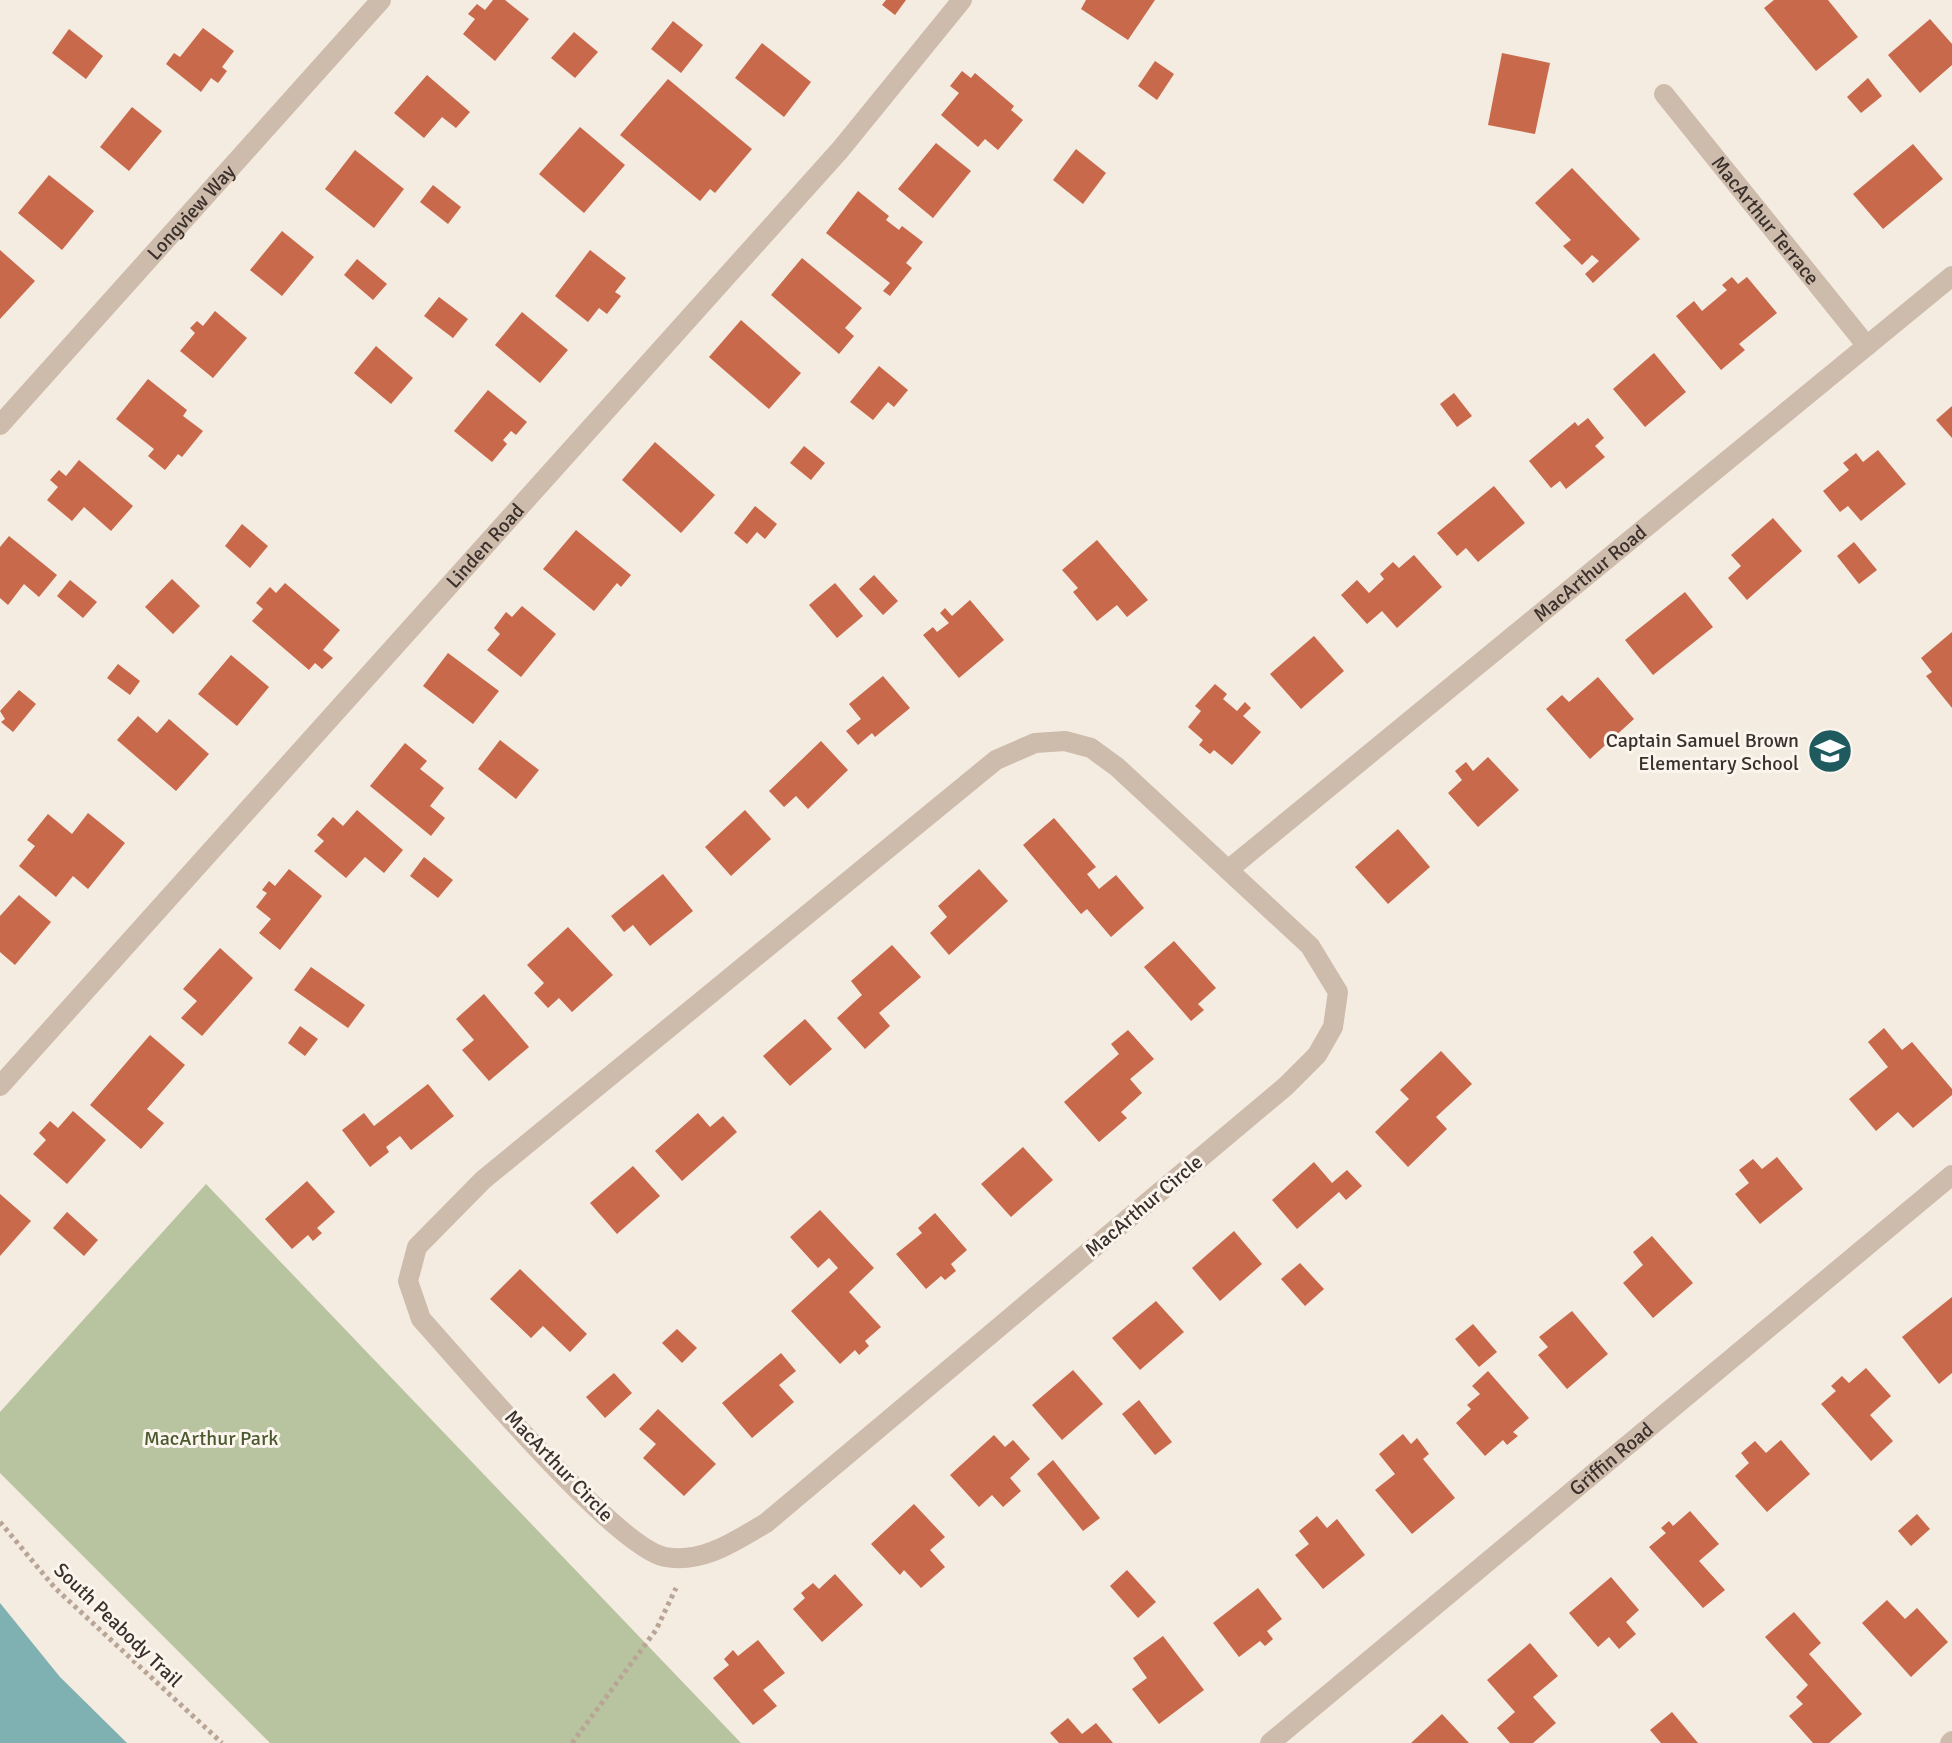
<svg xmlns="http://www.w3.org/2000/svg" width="1952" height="1743" viewBox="0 0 1952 1743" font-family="Signika,sans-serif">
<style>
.green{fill:#b8c4a0}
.water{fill:#7fb0b2}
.building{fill:#c8694b}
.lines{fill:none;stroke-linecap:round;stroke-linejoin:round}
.path{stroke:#b9a596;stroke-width:5;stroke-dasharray:4 4;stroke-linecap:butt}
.minor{stroke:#cdbbac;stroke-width:20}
.labels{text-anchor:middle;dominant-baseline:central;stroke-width:6;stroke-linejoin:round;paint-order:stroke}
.street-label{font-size:20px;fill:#3b302b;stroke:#fbf5ee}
.poi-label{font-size:20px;fill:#3b302b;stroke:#fbf5ee;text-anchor:end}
.park-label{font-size:20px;fill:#4a5a2e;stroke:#fbf5ee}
</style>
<rect width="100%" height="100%" fill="#f4ebe1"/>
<polygon class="green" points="206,1184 741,1743 270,1743 0,1473 0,1412"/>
<polygon class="water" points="0,1603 60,1677 127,1743 0,1743"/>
<g class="building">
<polygon points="493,0 505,0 529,19 495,61 463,34 475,19 468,14 477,4 485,10"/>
<polygon points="886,0 906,0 895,15 882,5"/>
<polygon points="1086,0 1155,0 1128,40 1081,9"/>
<polygon points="1774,0 1828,0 1858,37 1816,71 1764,8"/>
<polygon points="1930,19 1952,44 1952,65 1920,93 1888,55"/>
<polygon points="673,21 703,45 681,73 651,49"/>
<polygon points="203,28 234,51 222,67 227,71 218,83 211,78 201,92 166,64 174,53 180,57"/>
<polygon points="69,29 103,56 86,79 52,53"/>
<polygon points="574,32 598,52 575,78 551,58"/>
<polygon points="762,43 811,82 784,117 735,78"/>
<polygon points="1502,53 1550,63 1535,134 1488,125"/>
<polygon points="1155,61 1174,74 1157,100 1138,86"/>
<polygon points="962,71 971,78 975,73 1014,106 1011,110 1023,120 998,150 985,139 978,147 941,115 959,93 950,86"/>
<polygon points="427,75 470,112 456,128 442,117 424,138 394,113"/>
<polygon points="1868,78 1882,96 1861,113 1847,97"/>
<polygon points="668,79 752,149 715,193 710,189 700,201 620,135"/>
<polygon points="132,107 162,131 129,171 100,147"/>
<polygon points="580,127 625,165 584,213 539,174"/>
<polygon points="936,143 971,171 933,218 898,189"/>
<polygon points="1913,144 1943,179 1883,229 1853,194"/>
<polygon points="1076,149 1106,173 1083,204 1053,180"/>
<polygon points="355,150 404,189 374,228 325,189"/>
<polygon points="1572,168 1640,239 1593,283 1585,274 1599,261 1592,255 1582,265 1563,246 1571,240 1535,203"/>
<polygon points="49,175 94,211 62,250 18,213"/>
<polygon points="433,185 461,207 448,224 420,202"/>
<polygon points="858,191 889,216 886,220 899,230 902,226 923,242 906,263 912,268 890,296 883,291 890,283 826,233"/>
<polygon points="282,231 314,257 282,296 250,270"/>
<polygon points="0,250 35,281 0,319"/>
<polygon points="590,250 626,278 615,292 621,296 607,314 599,308 588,322 555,296"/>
<polygon points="802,258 862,308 845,328 854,336 839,354 771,295"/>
<polygon points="357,259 387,284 373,300 344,275"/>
<polygon points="1732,277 1738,284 1747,277 1777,313 1739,344 1745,350 1721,370 1676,316 1694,301 1702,311 1727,290 1722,285"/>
<polygon points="439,297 468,319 453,338 424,316"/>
<polygon points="215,311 247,338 213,378 180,351 195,333 190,328 197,321 203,326"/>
<polygon points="522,312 568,350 540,383 495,345"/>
<polygon points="741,320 801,373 769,409 709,357"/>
<polygon points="376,346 413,378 391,404 354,373"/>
<polygon points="1654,353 1686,392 1645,427 1613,389"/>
<polygon points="879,366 908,390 894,407 888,402 873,420 850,402"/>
<polygon points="148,379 187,410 183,416 203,431 182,457 178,454 165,470 148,456 154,449 116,419"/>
<polygon points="488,390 527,422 516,435 511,431 503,440 507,444 492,462 454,431"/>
<polygon points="1454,393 1472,416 1457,427 1440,404"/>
<polygon points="1952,406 1952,438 1936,420"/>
<polygon points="1588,418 1604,438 1595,446 1605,457 1566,489 1560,481 1551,488 1529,461 1575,422 1578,426"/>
<polygon points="655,442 715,495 681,533 622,480"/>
<polygon points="804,446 825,463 811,480 790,463"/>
<polygon points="1878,450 1906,484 1861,521 1848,506 1840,512 1823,491 1849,470 1843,463 1856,453 1863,462"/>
<polygon points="79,460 133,506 111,531 84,507 72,521 47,500 58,487 50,480 59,470 66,476"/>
<polygon points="1494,486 1525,523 1478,562 1466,548 1457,556 1437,533"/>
<polygon points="755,506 777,524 765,539 757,532 747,544 734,533"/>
<polygon points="1773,518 1802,551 1747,600 1728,578 1741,566 1731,555"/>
<polygon points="242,524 268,546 250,568 225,546"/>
<polygon points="576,530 631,575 621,587 617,583 594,611 543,569"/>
<polygon points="9,536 57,575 39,597 24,584 8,605 0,598 0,547"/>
<polygon points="1097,540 1148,600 1127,617 1117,605 1097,621 1073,592 1078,588 1062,570"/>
<polygon points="1854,542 1877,570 1859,584 1837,556"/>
<polygon points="1414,555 1442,587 1397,628 1382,611 1367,624 1341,595 1357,580 1369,593 1384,579 1380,574 1393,562 1399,568"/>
<polygon points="874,575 898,601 883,615 859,589"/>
<polygon points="172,579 200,606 173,634 145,607"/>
<polygon points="70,580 97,602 83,618 57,596"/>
<polygon points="285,583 340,630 323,650 333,658 322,669 315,663 309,670 252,621 263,609 256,603 270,587 276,593"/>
<polygon points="835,583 863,616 837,638 809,605"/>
<polygon points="1685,592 1713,627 1653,675 1625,640"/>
<polygon points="970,600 1004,640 959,678 923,635 933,627 937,632 949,623 940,613 945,608 952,616"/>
<polygon points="522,606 556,634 521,677 487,650 500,634 494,628 506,612 512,617"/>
<polygon points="1952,632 1952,708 1926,676 1932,672 1921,658"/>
<polygon points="1314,636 1344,671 1301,709 1270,674"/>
<polygon points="448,653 499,691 473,724 423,686"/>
<polygon points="231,655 269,687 237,726 198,694"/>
<polygon points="118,664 140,681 130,695 107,678"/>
<polygon points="883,676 910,708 875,737 872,733 858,745 846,731 861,719 849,704"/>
<polygon points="1598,677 1634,719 1590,759 1546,709 1562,695 1569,702"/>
<polygon points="1215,684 1227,694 1223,699 1237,711 1245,702 1251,708 1243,716 1261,732 1232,765 1214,750 1210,754 1199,745 1203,740 1188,727 1201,711 1195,706"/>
<polygon points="19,690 36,704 13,732 1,722 5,719 0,711"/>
<polygon points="138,716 157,733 169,719 209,754 176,791 117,740"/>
<polygon points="500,740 539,770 516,799 478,769"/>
<polygon points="821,741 848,770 808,809 796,796 784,807 769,791"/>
<polygon points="405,743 427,761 420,769 444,788 430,806 445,818 431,836 370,786"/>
<polygon points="1488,757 1519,790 1478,827 1448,793 1462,780 1455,771 1466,762 1473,771"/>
<polygon points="357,810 403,850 384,873 365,857 346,878 314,851 324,841 317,835 333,817 343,826"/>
<polygon points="745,810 771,839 731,876 705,847"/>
<polygon points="88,813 125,843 88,889 73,876 56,897 19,866 35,846 27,840 48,814 72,834"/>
<polygon points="1054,818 1096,867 1087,874 1099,889 1116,875 1144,908 1111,937 1087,909 1081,914 1023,845"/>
<polygon points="1398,829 1430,867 1388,904 1355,867"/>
<polygon points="424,857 453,880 438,898 410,876"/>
<polygon points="289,869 322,896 280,950 259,933 271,919 256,907 267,893 262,890 269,881 275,886"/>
<polygon points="979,869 1008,901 949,955 930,933 947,917 938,906"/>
<polygon points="663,874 693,911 650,946 633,925 624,932 611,916"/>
<polygon points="19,895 51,922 15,965 0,952 0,916"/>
<polygon points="568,927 613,975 572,1012 559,998 548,1008 534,993 544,983 527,965"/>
<polygon points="1174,941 1216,988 1198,1004 1204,1010 1191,1021 1144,967"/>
<polygon points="892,945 921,977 879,1013 890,1026 865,1049 837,1018 862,995 851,981"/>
<polygon points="220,948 253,978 202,1036 181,1018 197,1001 183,989"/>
<polygon points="311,967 365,1005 348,1028 294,990"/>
<polygon points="484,994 529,1047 489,1081 462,1050 474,1040 456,1019"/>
<polygon points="805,1019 832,1049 790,1086 763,1056"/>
<polygon points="300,1026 318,1039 305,1056 288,1043"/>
<polygon points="1884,1028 1902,1050 1912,1042 1952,1089 1952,1095 1913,1128 1898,1112 1876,1131 1849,1099 1888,1067 1868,1042"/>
<polygon points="1128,1030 1154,1059 1130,1079 1142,1093 1121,1112 1127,1118 1099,1142 1064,1102 1119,1054 1111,1044"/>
<polygon points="150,1035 185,1065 147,1109 164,1123 141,1149 90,1105"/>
<polygon points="1441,1051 1472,1084 1436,1117 1447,1129 1408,1167 1375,1132 1409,1099 1400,1090"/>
<polygon points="428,1084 454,1116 411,1150 400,1136 386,1147 389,1152 370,1167 342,1130 364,1113 374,1126"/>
<polygon points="73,1111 106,1140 67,1184 33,1154 46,1140 39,1133 50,1121 58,1128"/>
<polygon points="698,1113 710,1127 723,1116 737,1132 682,1181 655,1151"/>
<polygon points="1023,1147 1053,1180 1011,1217 981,1184"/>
<polygon points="1777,1157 1803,1189 1760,1224 1735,1194 1749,1183 1739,1170 1753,1159 1762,1169"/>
<polygon points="1314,1162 1332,1183 1347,1170 1362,1186 1346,1200 1339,1192 1297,1229 1272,1200"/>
<polygon points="633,1166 660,1196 617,1234 590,1203"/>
<polygon points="307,1181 335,1212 317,1228 322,1233 313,1241 308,1235 292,1249 265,1219"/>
<polygon points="0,1194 31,1221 0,1256"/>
<polygon points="820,1210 874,1268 849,1292 881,1327 865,1341 869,1346 859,1355 855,1350 840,1364 791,1311 838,1268 829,1258 818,1268 790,1237"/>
<polygon points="67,1212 98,1240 84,1256 53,1228"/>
<polygon points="935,1213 967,1250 951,1264 956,1271 945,1280 941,1276 926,1289 896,1254 922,1233 918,1228"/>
<polygon points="1234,1231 1262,1264 1220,1301 1192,1268"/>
<polygon points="1652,1236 1693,1283 1653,1318 1623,1283 1643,1265 1633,1252"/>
<polygon points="1300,1263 1324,1289 1305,1306 1281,1279"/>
<polygon points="520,1269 587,1334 570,1352 543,1326 531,1338 490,1299"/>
<polygon points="1952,1297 1952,1373 1939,1384 1902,1337"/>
<polygon points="1156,1301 1184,1332 1140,1370 1112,1338"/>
<polygon points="1572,1311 1608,1354 1567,1389 1538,1355 1548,1347 1539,1337"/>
<polygon points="1473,1324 1497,1352 1479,1367 1455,1339"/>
<polygon points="677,1329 697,1348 682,1363 662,1343"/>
<polygon points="781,1353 796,1371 779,1385 794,1402 752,1438 722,1403"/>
<polygon points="1866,1368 1891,1396 1870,1415 1893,1441 1871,1461 1821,1404 1836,1391 1831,1386 1842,1376 1849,1383"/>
<polygon points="1073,1370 1103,1404 1062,1440 1032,1405"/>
<polygon points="1488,1371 1529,1418 1513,1432 1518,1436 1507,1445 1503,1440 1485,1456 1456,1423 1471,1409 1467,1405 1480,1394 1472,1386"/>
<polygon points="614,1373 632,1393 605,1418 586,1397"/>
<polygon points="1139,1400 1172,1442 1155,1455 1122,1414"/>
<polygon points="658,1409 716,1464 684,1496 643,1458 656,1444 639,1429"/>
<polygon points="1403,1434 1411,1444 1417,1438 1429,1454 1423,1459 1455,1498 1412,1534 1375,1490 1395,1474 1379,1454"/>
<polygon points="994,1435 1005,1447 1013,1440 1030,1459 1010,1478 1021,1491 1003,1507 992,1495 979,1507 950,1475"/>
<polygon points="1781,1440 1810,1474 1767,1512 1735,1476 1749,1463 1741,1453 1755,1441 1766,1453"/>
<polygon points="1053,1460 1100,1518 1083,1531 1037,1474"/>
<polygon points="914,1504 945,1537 930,1550 945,1567 921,1588 904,1570 900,1575 871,1544"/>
<polygon points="1690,1511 1719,1544 1699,1561 1725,1590 1703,1608 1649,1547 1666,1533 1661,1528 1669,1521 1673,1526"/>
<polygon points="1917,1514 1930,1529 1911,1546 1898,1531"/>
<polygon points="1317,1516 1327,1528 1337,1519 1365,1555 1323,1589 1295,1555 1309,1544 1299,1531"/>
<polygon points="1127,1570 1156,1602 1138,1618 1110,1586"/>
<polygon points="835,1574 863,1605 822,1642 793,1609 805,1598 801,1593 813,1583 819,1589"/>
<polygon points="1611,1577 1639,1610 1626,1622 1636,1634 1619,1649 1609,1637 1598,1647 1569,1613"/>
<polygon points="1258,1588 1282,1619 1267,1631 1273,1639 1265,1646 1260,1641 1239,1657 1213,1623"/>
<polygon points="1887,1600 1905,1619 1917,1608 1948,1642 1911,1677 1862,1623"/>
<polygon points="1794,1612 1821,1643 1809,1654 1862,1714 1829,1743 1813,1743 1789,1716 1803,1704 1796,1697 1808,1685 1765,1637"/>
<polygon points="1163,1636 1204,1690 1159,1724 1132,1689 1147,1678 1133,1658"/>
<polygon points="758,1640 785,1673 763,1690 777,1706 753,1725 713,1678 729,1665 724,1659 733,1650 738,1656"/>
<polygon points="1530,1643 1558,1676 1533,1697 1556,1723 1533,1743 1510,1743 1497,1728 1515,1712 1487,1680"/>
<polygon points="1672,1712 1698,1743 1661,1743 1650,1730"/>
<polygon points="1442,1714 1469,1743 1411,1743"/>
<polygon points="1068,1718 1082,1734 1096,1723 1113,1743 1059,1743 1050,1733"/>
</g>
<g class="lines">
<g class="path">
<polyline points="0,1522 55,1588 222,1743"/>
<polyline points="572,1743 656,1630 676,1588"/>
</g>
<g class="minor">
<path id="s1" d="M 1664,94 L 1867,346"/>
<path id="s2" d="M 0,425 L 381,0"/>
<path d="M 1065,741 L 1091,748 L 1117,767 L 1310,946 L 1338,992 L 1333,1027 L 1317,1055 L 1286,1086 L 766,1523 C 735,1541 703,1564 665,1557 C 615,1547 463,1365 421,1319 L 408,1281 L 417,1247 L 483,1180 L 996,760 L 1035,743 Z"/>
<path id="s3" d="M 1228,870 L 1952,276"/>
<path id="s4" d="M 0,1086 L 840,150 L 962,0"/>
<path id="s5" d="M 1270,1743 L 1952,1175"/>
<polyline points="1950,1743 1952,1741"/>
</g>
</g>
<defs>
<g id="school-disc" transform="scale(2.3)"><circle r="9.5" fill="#1f5a5e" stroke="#fbf5ee"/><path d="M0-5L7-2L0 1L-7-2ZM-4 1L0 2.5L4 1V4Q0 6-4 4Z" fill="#fff"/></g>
</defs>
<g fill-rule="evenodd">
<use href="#school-disc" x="1830" y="751"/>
</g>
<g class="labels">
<g class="street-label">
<text stroke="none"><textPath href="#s2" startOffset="286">Longview Way</textPath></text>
<text stroke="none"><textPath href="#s1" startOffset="162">MacArthur Terrace</textPath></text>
<text stroke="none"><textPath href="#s4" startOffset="726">Linden Road</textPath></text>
<text stroke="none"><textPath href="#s3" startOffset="468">MacArthur Road</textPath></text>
<text transform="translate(1144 1206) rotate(-40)">MacArthur Circle</text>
<text stroke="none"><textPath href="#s5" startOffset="444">Griffin Road</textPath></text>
<text transform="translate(559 1466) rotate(46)">MacArthur Circle</text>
<text transform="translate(118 1625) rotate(44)">South Peabody Trail</text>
</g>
<g class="poi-label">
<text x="1799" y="740">Captain Samuel Brown<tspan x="1799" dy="23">Elementary School</tspan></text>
</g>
<g class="park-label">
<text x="211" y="1438">MacArthur Park</text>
</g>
</g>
</svg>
